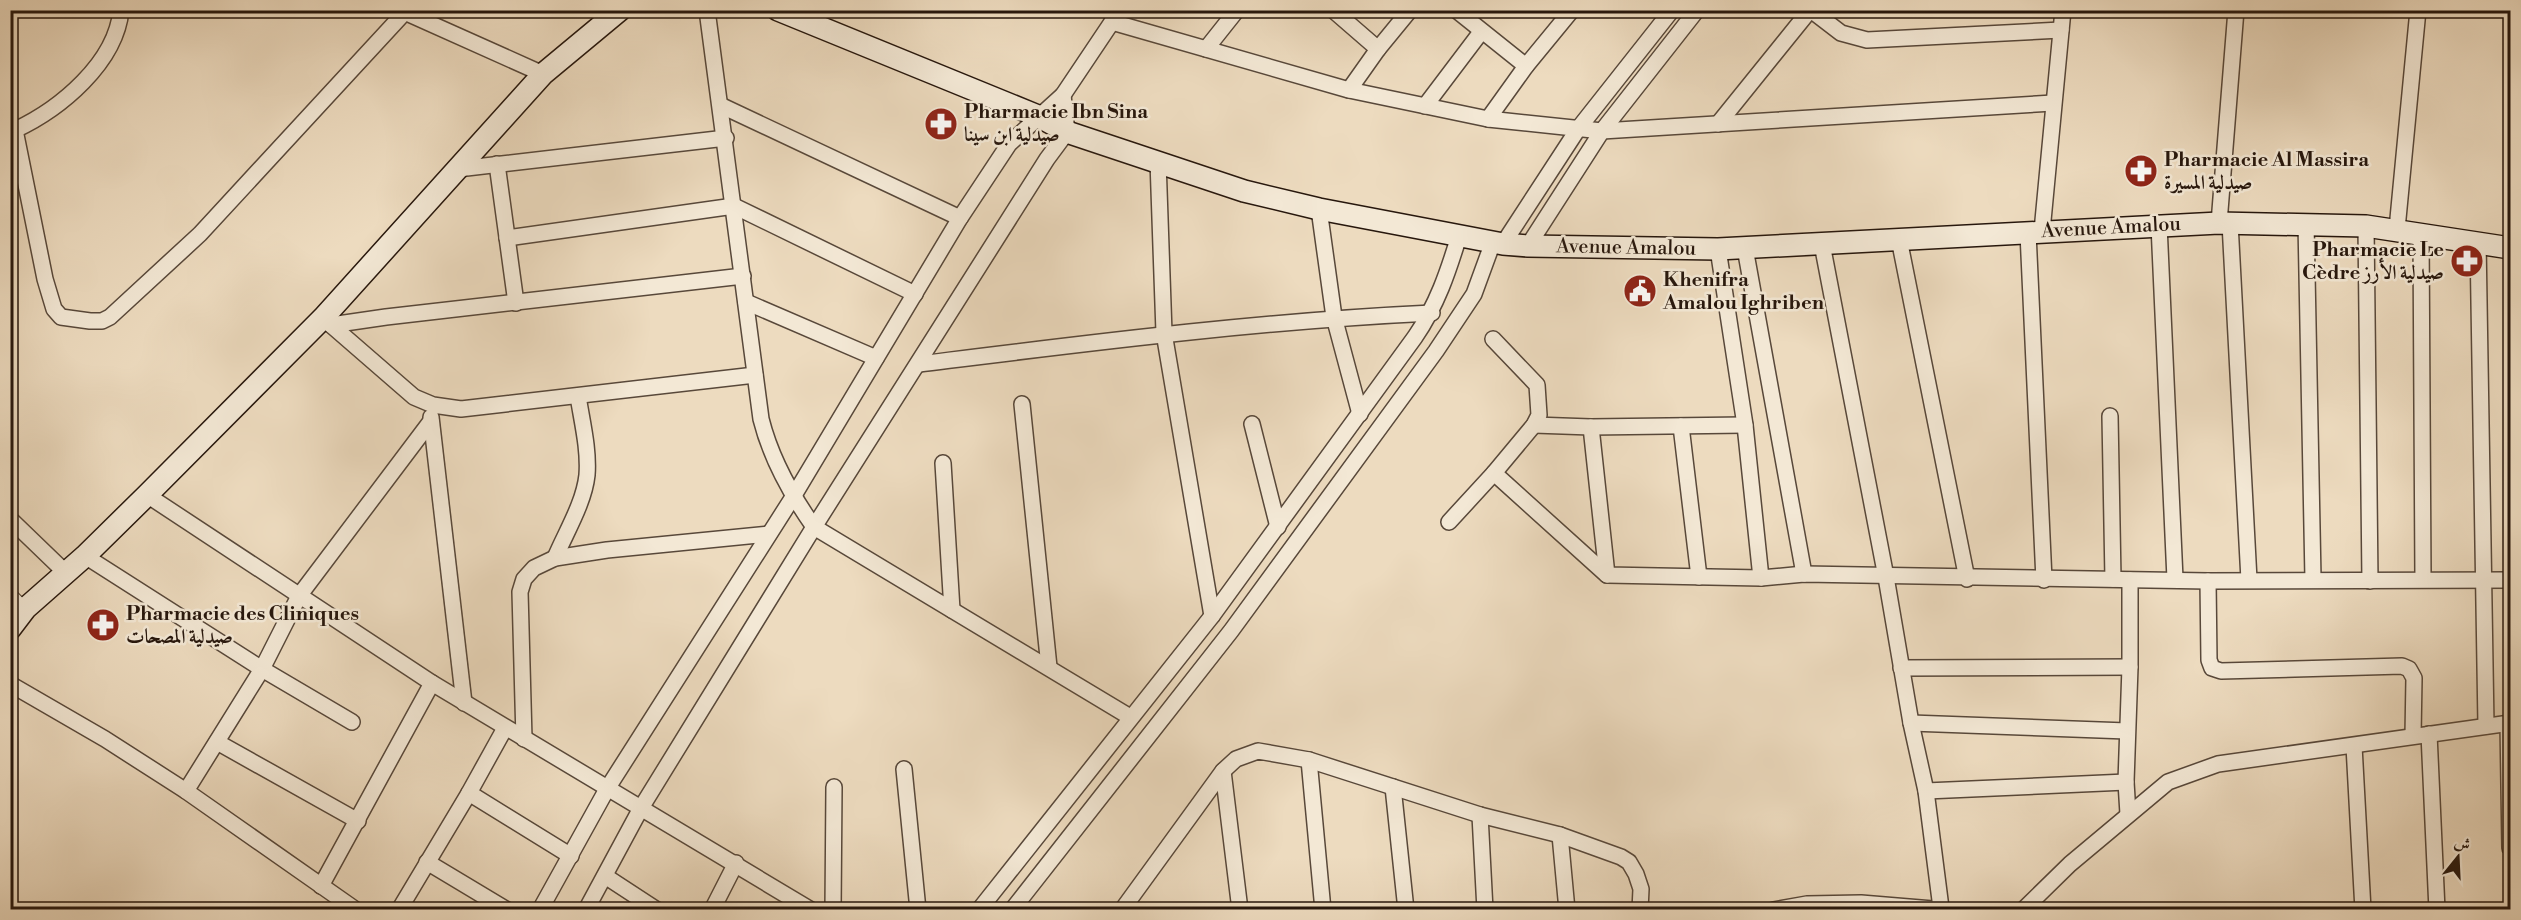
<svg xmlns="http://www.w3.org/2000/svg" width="2521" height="920" viewBox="0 0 2521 920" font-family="'Libre Bodoni',Amiri,serif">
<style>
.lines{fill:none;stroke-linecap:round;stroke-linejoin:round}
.lane-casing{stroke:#58483a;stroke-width:10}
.street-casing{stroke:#58483a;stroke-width:18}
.secondary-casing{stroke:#27170d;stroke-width:24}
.lane{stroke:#f3e8d5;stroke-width:8}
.street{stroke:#f3e8d5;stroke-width:15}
.secondary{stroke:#f3e8d5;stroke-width:21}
.labels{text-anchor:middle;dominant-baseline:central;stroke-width:5;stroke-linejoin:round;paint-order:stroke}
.poi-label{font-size:20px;font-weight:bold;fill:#27170d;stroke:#f3e8d5;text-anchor:start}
.street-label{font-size:20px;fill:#27170d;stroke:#f3e8d5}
</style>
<rect width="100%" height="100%" fill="#eddbbf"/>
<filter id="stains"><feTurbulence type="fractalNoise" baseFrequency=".00333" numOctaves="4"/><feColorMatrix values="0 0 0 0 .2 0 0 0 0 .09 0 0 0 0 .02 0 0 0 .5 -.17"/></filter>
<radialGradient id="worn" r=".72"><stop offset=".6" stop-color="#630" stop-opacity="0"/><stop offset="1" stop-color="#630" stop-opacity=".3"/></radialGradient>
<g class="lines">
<g class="lane-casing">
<polyline id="lane" points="10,591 26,607"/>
</g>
<g class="street-casing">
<g id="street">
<polyline points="400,10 543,74"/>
<path d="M 707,10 L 761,419 C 771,459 790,493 814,527 L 1130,717"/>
<polyline points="1333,10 1378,49"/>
<polyline points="1456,10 1526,66"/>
<polyline points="1811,10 1841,33 1867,40 2061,30"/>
<polyline points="1112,22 1349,90 1488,119 1602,131 2053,103"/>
<polyline points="1206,49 1237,10"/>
<polyline points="1349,90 1378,49 1410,10"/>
<polyline points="722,106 960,218"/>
<polyline points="1425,106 1481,32"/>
<polyline points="1488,119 1526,66 1572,10"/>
<polyline points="1718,124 1810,10"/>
<path d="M 10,130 L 15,130 C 60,109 116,63 121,10"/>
<polyline points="15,130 45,279 54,309 61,317 90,321 102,321 110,317 200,234 405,12"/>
<polyline points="1158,161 1164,333 1212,616"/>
<polyline points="497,164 516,303"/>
<polyline points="458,169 726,138"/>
<polyline points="1319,209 1334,317 1360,414"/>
<polyline points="2219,223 2236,10"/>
<polyline points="2230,223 2249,580"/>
<polyline points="2306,223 2313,579"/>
<polyline points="2159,225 2175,579"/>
<polyline points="2366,226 2370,581"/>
<polyline points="2397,229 2418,10"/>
<polyline points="2042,231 2063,10"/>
<polyline points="2028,233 2044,580"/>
<polyline points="2421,233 2423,579"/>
<polyline points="507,238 734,206 915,294"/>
<polyline points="1899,239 1967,579"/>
<polyline points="2478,241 2486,726"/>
<polyline points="1503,244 1578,129 1672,10"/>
<polyline points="1822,244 1886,577 1911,723 1926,791 1941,908"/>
<polyline points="1528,246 1602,131 1697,10"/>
<polyline points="1745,248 1804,574"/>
<polyline points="1718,249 1745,425 1761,578"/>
<polyline points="746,302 876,358"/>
<polyline points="323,318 414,397 433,405 461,409 755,375"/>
<polyline points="331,325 386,317 743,276"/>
<path d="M 919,364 C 1089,343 1260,321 1432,313"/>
<polyline points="1022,404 1049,667"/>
<polyline points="2110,416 2113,579"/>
<polyline points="431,417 464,703"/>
<polyline points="1252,424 1278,527"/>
<polyline points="1534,425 1591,427 1745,425"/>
<polyline points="1681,426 1699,577"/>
<polyline points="1591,427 1607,575"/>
<polyline points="943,463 952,610"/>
<polyline points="1494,473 1607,575 1761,578 1804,574 2208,581 2510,580"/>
<polyline points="147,495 432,683 811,910"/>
<polyline points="10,519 66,573"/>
<polyline points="1449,522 1494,473 1534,425 1539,415 1537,385 1493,339"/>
<polyline points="85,556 262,669 352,722"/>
<path d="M 555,558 C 566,532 584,503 587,475 C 589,449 582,422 578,396"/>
<polyline points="2208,581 2209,660 2212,668 2221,671 2402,666 2409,669 2414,678 2413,736"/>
<polyline points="1901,668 2130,667"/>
<polyline points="10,684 105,739 186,791"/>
<polyline points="1911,723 2127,731"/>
<polyline points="2508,723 2510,848"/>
<polyline points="2429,734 2437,910"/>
<polyline points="524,739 520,592 524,579 534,568 555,558 607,550 769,534"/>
<polyline points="217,742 358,821"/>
<polyline points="2354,746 2363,910"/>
<polyline points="1309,760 1323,910"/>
<polyline points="904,769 918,910"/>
<polyline points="1223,771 1240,910"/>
<polyline points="1393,787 1406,910"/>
<polyline points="1926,791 2126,782"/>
<polyline points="469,793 571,856"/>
<polyline points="2128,814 2126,782 2130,667 2130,580"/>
<polyline points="1480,815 1485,910"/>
<polyline points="1560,835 1567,910"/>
<polyline points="427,862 507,910"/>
<polyline points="605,876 657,910"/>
<polyline points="321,886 432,683"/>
<polyline points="356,910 186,791 262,669 299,596 431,421"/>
<polyline points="399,910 469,793 505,728"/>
<polyline points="540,910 607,789 793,497 960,218 1009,144 1063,95 1120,10"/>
<polyline points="586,910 641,808 814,527 1047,159 1067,132 1063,95"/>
<polyline points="712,910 736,863"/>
<polyline points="833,910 834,787"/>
<path d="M 979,910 L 1212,616 L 1415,337 C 1437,305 1448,272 1459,236"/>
<polyline points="1012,910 1231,631 1436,351 1474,294 1493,242"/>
<polyline points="1122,910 1223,771 1236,759 1258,751 1309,760 1480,815 1560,835 1621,857 1629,862 1636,874 1641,889 1640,910"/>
<polyline points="1773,910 1807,904 1861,903 1945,910"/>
<polyline points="2023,910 2070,864 2168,782 2218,764 2510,723"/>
</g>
</g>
<g class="secondary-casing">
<g id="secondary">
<polyline points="778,10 1038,116 1067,132 1244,191 1319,209 1503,244 1528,246 1718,249 2219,223 2366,226 2510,248"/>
<polyline points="10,629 26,608 85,556 147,495 323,318 543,74 620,10"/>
</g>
</g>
<use href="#lane" class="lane"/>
<use href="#street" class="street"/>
<use href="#secondary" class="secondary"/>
</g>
<defs>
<g id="pharmacy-disc" transform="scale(1.725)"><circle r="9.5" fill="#8f2418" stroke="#f3e8d5"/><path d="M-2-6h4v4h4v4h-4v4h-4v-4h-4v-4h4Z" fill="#fff"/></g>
<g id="civic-disc" transform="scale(1.725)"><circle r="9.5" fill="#8f2418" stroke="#f3e8d5"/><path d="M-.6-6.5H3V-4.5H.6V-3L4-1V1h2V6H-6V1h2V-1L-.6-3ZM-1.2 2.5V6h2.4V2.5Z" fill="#fff"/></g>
</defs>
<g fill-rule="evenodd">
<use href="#pharmacy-disc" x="941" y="124"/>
<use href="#pharmacy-disc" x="2141" y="171"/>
<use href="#pharmacy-disc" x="2467" y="261"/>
<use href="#civic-disc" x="1640" y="291"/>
<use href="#pharmacy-disc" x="103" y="625"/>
</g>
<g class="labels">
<g class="poi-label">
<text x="964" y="112">Pharmacie Ibn Sina<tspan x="964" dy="23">صيدلية ابن سينا</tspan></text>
<text x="2164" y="160">Pharmacie Al Massira<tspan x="2164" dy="23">صيدلية المسيرة</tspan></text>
<text x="2444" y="250" text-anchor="end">Pharmacie Le<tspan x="2444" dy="23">Cèdre صيدلية الأرز</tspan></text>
<text x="1663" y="280">Khenifra<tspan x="1663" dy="23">Amalou Ighriben</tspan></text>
<text x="126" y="614">Pharmacie des Cliniques<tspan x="126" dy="23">صيدلية المصحات</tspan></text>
</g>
<g class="street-label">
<text transform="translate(2111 228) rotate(-3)">Avenue Amalou</text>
<text transform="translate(1626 248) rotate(1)">Avenue Amalou</text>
</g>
</g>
<rect width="2521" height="920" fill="none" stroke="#eddbbf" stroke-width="36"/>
<rect x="12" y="12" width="2497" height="896" fill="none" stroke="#27170d" stroke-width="3"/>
<rect x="18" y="18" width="2485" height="884" fill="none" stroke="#27170d" stroke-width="1.5"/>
<g transform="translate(2458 857) rotate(18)" stroke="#f3e8d5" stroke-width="4.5" paint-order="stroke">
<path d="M0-4.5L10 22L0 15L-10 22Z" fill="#27170d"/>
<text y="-9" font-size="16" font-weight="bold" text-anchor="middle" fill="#27170d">ش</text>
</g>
<rect width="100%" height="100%" filter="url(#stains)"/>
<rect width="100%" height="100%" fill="url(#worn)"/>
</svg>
